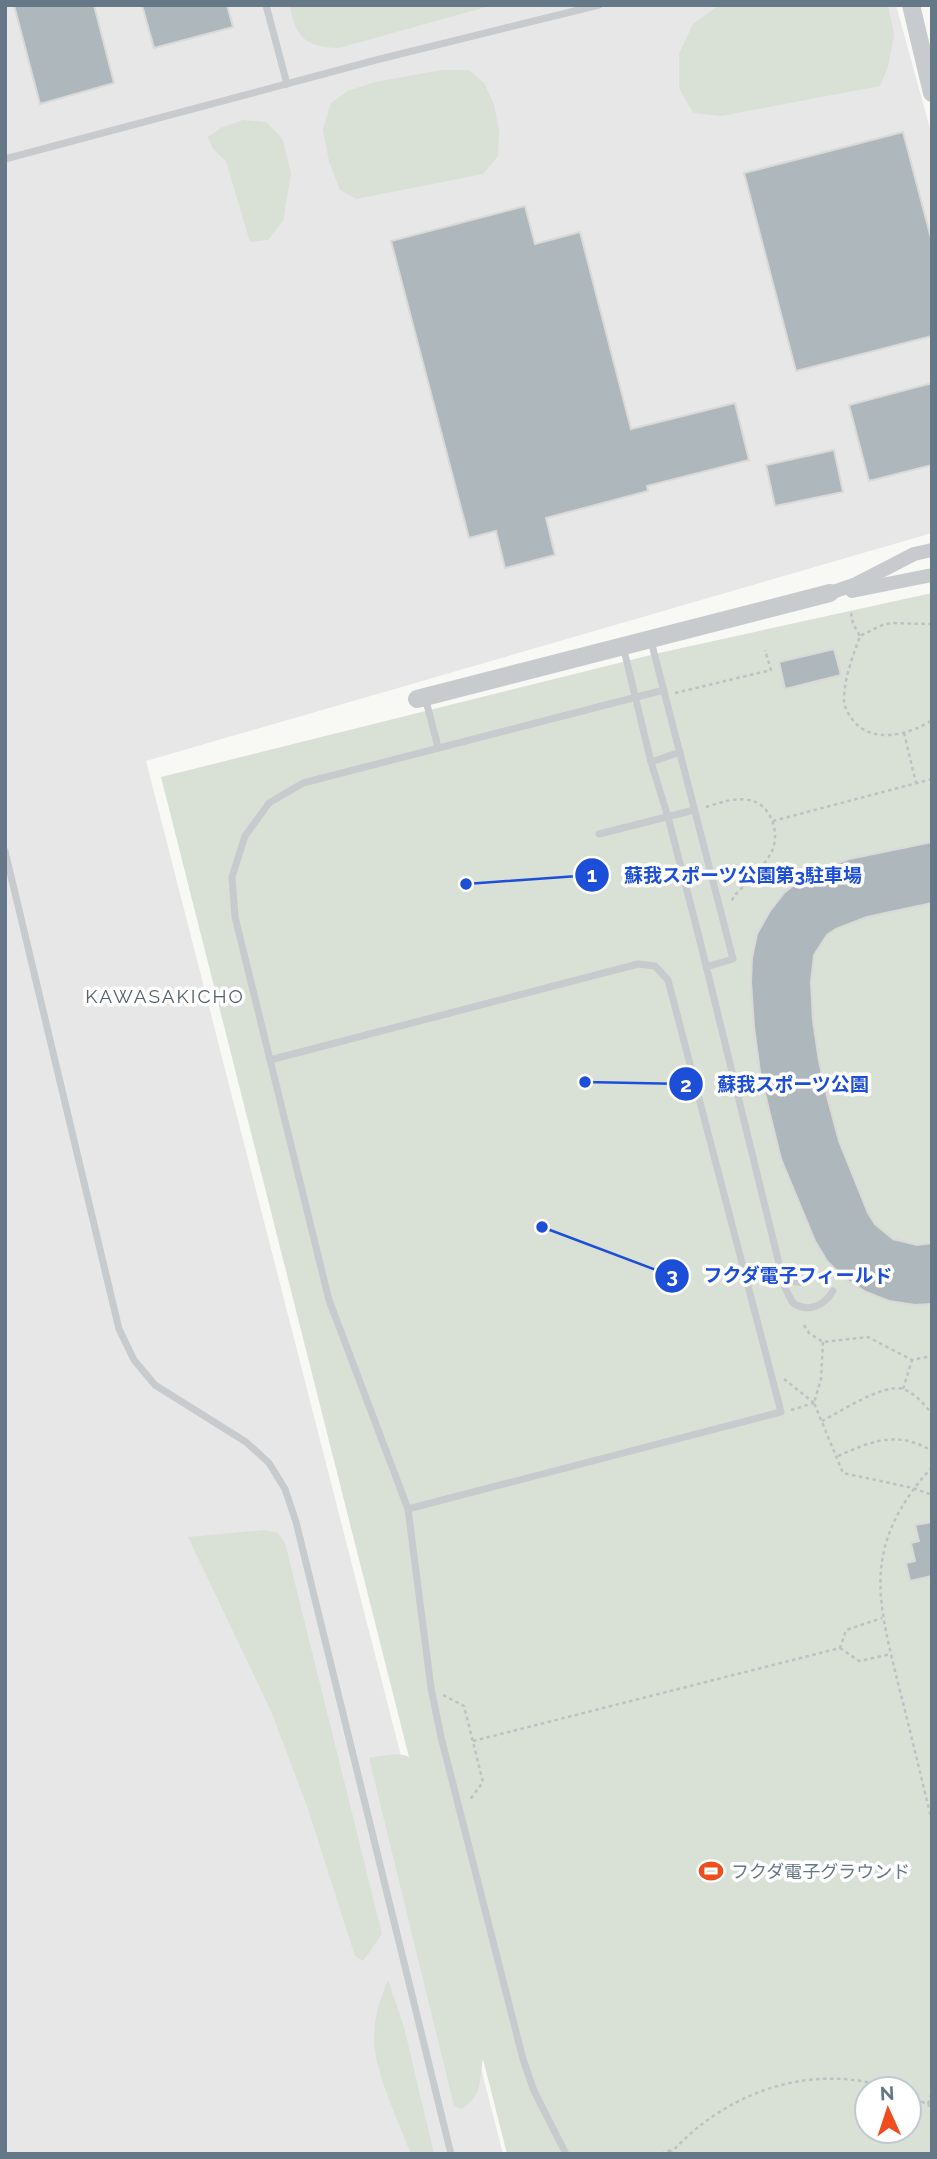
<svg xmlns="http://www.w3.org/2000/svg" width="937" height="2159" viewBox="0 0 937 2159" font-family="Raleway,'Noto Sans JP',sans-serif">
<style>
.built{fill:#e6e7e6}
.green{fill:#d9e0d5;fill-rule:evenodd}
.building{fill:#aeb7bc;stroke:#d9d9d7;stroke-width:2}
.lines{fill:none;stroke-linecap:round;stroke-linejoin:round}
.path{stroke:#bec1c3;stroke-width:2.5;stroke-dasharray:3.5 3.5;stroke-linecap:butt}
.service{stroke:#c7cbce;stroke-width:7}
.minor{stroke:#c7cbce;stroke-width:14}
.tertiary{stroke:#c7cbce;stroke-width:18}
.labels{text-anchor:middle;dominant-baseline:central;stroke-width:7;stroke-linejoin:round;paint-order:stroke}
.poi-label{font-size:18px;fill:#657888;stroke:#fff;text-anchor:start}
.neighbourhood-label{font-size:19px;letter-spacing:2px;fill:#53616c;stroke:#fff}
.leader{fill:none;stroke:#1d4ed8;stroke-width:2.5}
.callout-dot{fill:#1d4ed8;stroke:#fff;stroke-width:2.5}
.mark-label{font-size:21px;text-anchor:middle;font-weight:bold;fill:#fff}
.callout-label{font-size:19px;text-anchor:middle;font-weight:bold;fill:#1d4ed8;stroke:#fff;stroke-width:7;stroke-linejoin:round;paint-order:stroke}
</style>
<rect width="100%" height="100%" fill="#f8f8f5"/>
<polygon class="built" points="5,5 896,5 932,136 932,533 146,761 503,2154 5,2154"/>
<g class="green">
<path d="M 290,5 L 493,5 L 339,48 C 306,47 295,38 290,5 Z"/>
<polygon points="719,5 888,5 894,35 888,67 880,86 721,116 693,113 679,88 679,54 693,24"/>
<polygon points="442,70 469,70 484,83 494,105 499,131 498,156 483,174 356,199 340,190 329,161 323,129 331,103 348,91 375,82"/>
<polygon points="243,120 266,122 282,138 291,173 283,221 268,240 250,242 226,161 213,149 208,137 221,128"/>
<path d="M 932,593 L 932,2154 L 507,2154 L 483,2059 C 479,2081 483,2096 461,2109 L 454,2106 L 369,1758 C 381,1756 399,1751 409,1757 L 161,777 L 659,653 ZM 867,2089 L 909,2089 L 909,2131 L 867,2131 Z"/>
<polygon points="265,1530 278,1533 285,1543 382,1934 363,1961 355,1956 307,1806 271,1711 188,1537"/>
<path d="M 388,1980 L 404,2027 L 434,2154 L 411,2154 C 399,2123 374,2070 374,2039 C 374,2018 380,1999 388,1980 Z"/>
</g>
<g class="building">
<polygon points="14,5 94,5 114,83 40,104"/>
<polygon points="142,5 227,5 233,27 154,48"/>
<polygon points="903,132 932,242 932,336 796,371 744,173"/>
<polygon points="525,206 535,244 580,232 631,429 735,403 749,460 647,486 648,491 546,518 555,555 505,568 496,531 469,538 391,241"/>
<polygon points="932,383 932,465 869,481 849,405"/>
<polygon points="834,450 843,492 775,506 766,465"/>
<polygon points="834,649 841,675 785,689 779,662"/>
<polygon points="932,842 932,903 867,917 836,929 827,935 814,955 811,982 813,1021 819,1061 828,1100 839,1141 868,1213 875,1224 893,1239 917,1245 932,1243 932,1304 915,1305 889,1301 866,1292 845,1279 827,1261 815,1241 781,1159 770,1114 760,1072 754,1027 751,982 752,958 757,934 770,911 785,892 806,876 849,859"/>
<polygon points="932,1522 932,1576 910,1581 906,1563 915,1561 911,1543 919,1541 915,1525"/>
</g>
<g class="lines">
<g class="path">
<polyline points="851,613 853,624 860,636"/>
<path d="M 932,624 L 892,623 L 882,625 L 860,636 C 853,656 844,678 844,700 C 844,707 848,713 852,719 C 871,745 910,735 932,720"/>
<polyline points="675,693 771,670 765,650"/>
<polyline points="904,733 916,783"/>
<path d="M 706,807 C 719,803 735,797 749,800 C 772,804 781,835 771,853 C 763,868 747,882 735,895 L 731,902"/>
<polyline points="773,821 932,779"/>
<polyline points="804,1325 809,1333 823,1342 868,1337 912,1360 932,1356"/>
<polyline points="823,1342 821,1379 814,1403 843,1473 913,1488 932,1495"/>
<polyline points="784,1379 814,1403"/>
<polyline points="903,1389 912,1360"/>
<polyline points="791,1410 814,1403"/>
<path d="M 822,1421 C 840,1412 883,1383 903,1389 C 915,1393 924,1404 932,1414"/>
<path d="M 838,1456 C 872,1441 897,1430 932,1451"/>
<path d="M 932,1467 C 861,1546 877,1598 900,1691 C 911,1734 921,1777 932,1821"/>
<polyline points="840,1648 859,1661 891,1654"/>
<polyline points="443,1695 464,1706 483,1782 469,1801"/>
<polyline points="473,1741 840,1648 846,1630 882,1618"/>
<polyline points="909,2095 932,2107"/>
<polyline points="928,2104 932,2092"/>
<polyline points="661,2154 671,2150"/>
<path d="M 670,2154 C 725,2092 812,2061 892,2089"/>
</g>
<g class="service">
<polyline points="266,5 287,84"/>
<polyline points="5,159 376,60 599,5"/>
<polyline points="651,641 733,959 706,967"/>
<path d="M 623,646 L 651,762 L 668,817 L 699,937 L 785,1288 L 793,1303 C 808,1313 824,1306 833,1291"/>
<polyline points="425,697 438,747"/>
<polyline points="651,762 680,752"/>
<polyline points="599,834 694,810"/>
<polyline points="5,851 119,1329 134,1360 155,1385 246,1442 269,1463 285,1489 296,1522 451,2154"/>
<polyline points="270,1060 638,964 655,966 668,980 781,1412 408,1509"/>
<path d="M 781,1275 C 794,1283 804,1287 814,1274"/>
<polyline points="566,2154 534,2091 523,2059 441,1737 431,1688 408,1509 329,1300 235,917 232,877 245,836 269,803 303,783 664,690"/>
</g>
<g class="minor">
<polyline points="852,591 932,575"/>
<polyline points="830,593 856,584 914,554 932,550"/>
</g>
<g class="tertiary">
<polyline points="911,5 932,93"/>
<polyline points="417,699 830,593"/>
</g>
</g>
<defs>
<g id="stadium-bare" transform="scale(1.89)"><path d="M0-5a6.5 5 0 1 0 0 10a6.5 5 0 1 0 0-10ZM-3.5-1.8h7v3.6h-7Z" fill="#ef4d1e" stroke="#fff" stroke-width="2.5" paint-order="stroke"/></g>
</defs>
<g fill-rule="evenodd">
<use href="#stadium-bare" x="711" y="1871"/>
</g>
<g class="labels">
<g class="poi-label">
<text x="731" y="1871">フクダ電子グラウンド</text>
</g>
<g class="neighbourhood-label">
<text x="165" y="996">KAWASAKICHO</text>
</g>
</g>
<path class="leader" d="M466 884L592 875M585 1082L686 1084M542 1227L672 1276"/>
<g class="callout-dot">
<circle cx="466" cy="884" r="7"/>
<circle cx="585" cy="1082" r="7"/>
<circle cx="542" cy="1227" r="7"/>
<circle cx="592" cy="875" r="18"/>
<circle cx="686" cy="1084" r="18"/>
<circle cx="672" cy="1276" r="18"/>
</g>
<g class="mark-label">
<text x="592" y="882">1</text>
<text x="686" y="1092">2</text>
<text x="672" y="1283">3</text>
</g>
<g class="callout-label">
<text x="743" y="882">蘇我スポーツ公園第3駐車場</text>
<text x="793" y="1091">蘇我スポーツ公園</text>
<text x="798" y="1282">フクダ電子フィールド</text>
</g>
<rect width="937" height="2159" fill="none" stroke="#657888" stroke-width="14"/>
<g transform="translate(888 2110) rotate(357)"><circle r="33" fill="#ffffff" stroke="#c1c9cf" stroke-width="2"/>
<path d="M0-5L12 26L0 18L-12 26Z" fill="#ef4d1e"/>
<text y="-10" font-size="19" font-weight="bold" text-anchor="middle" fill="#657888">N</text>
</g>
</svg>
